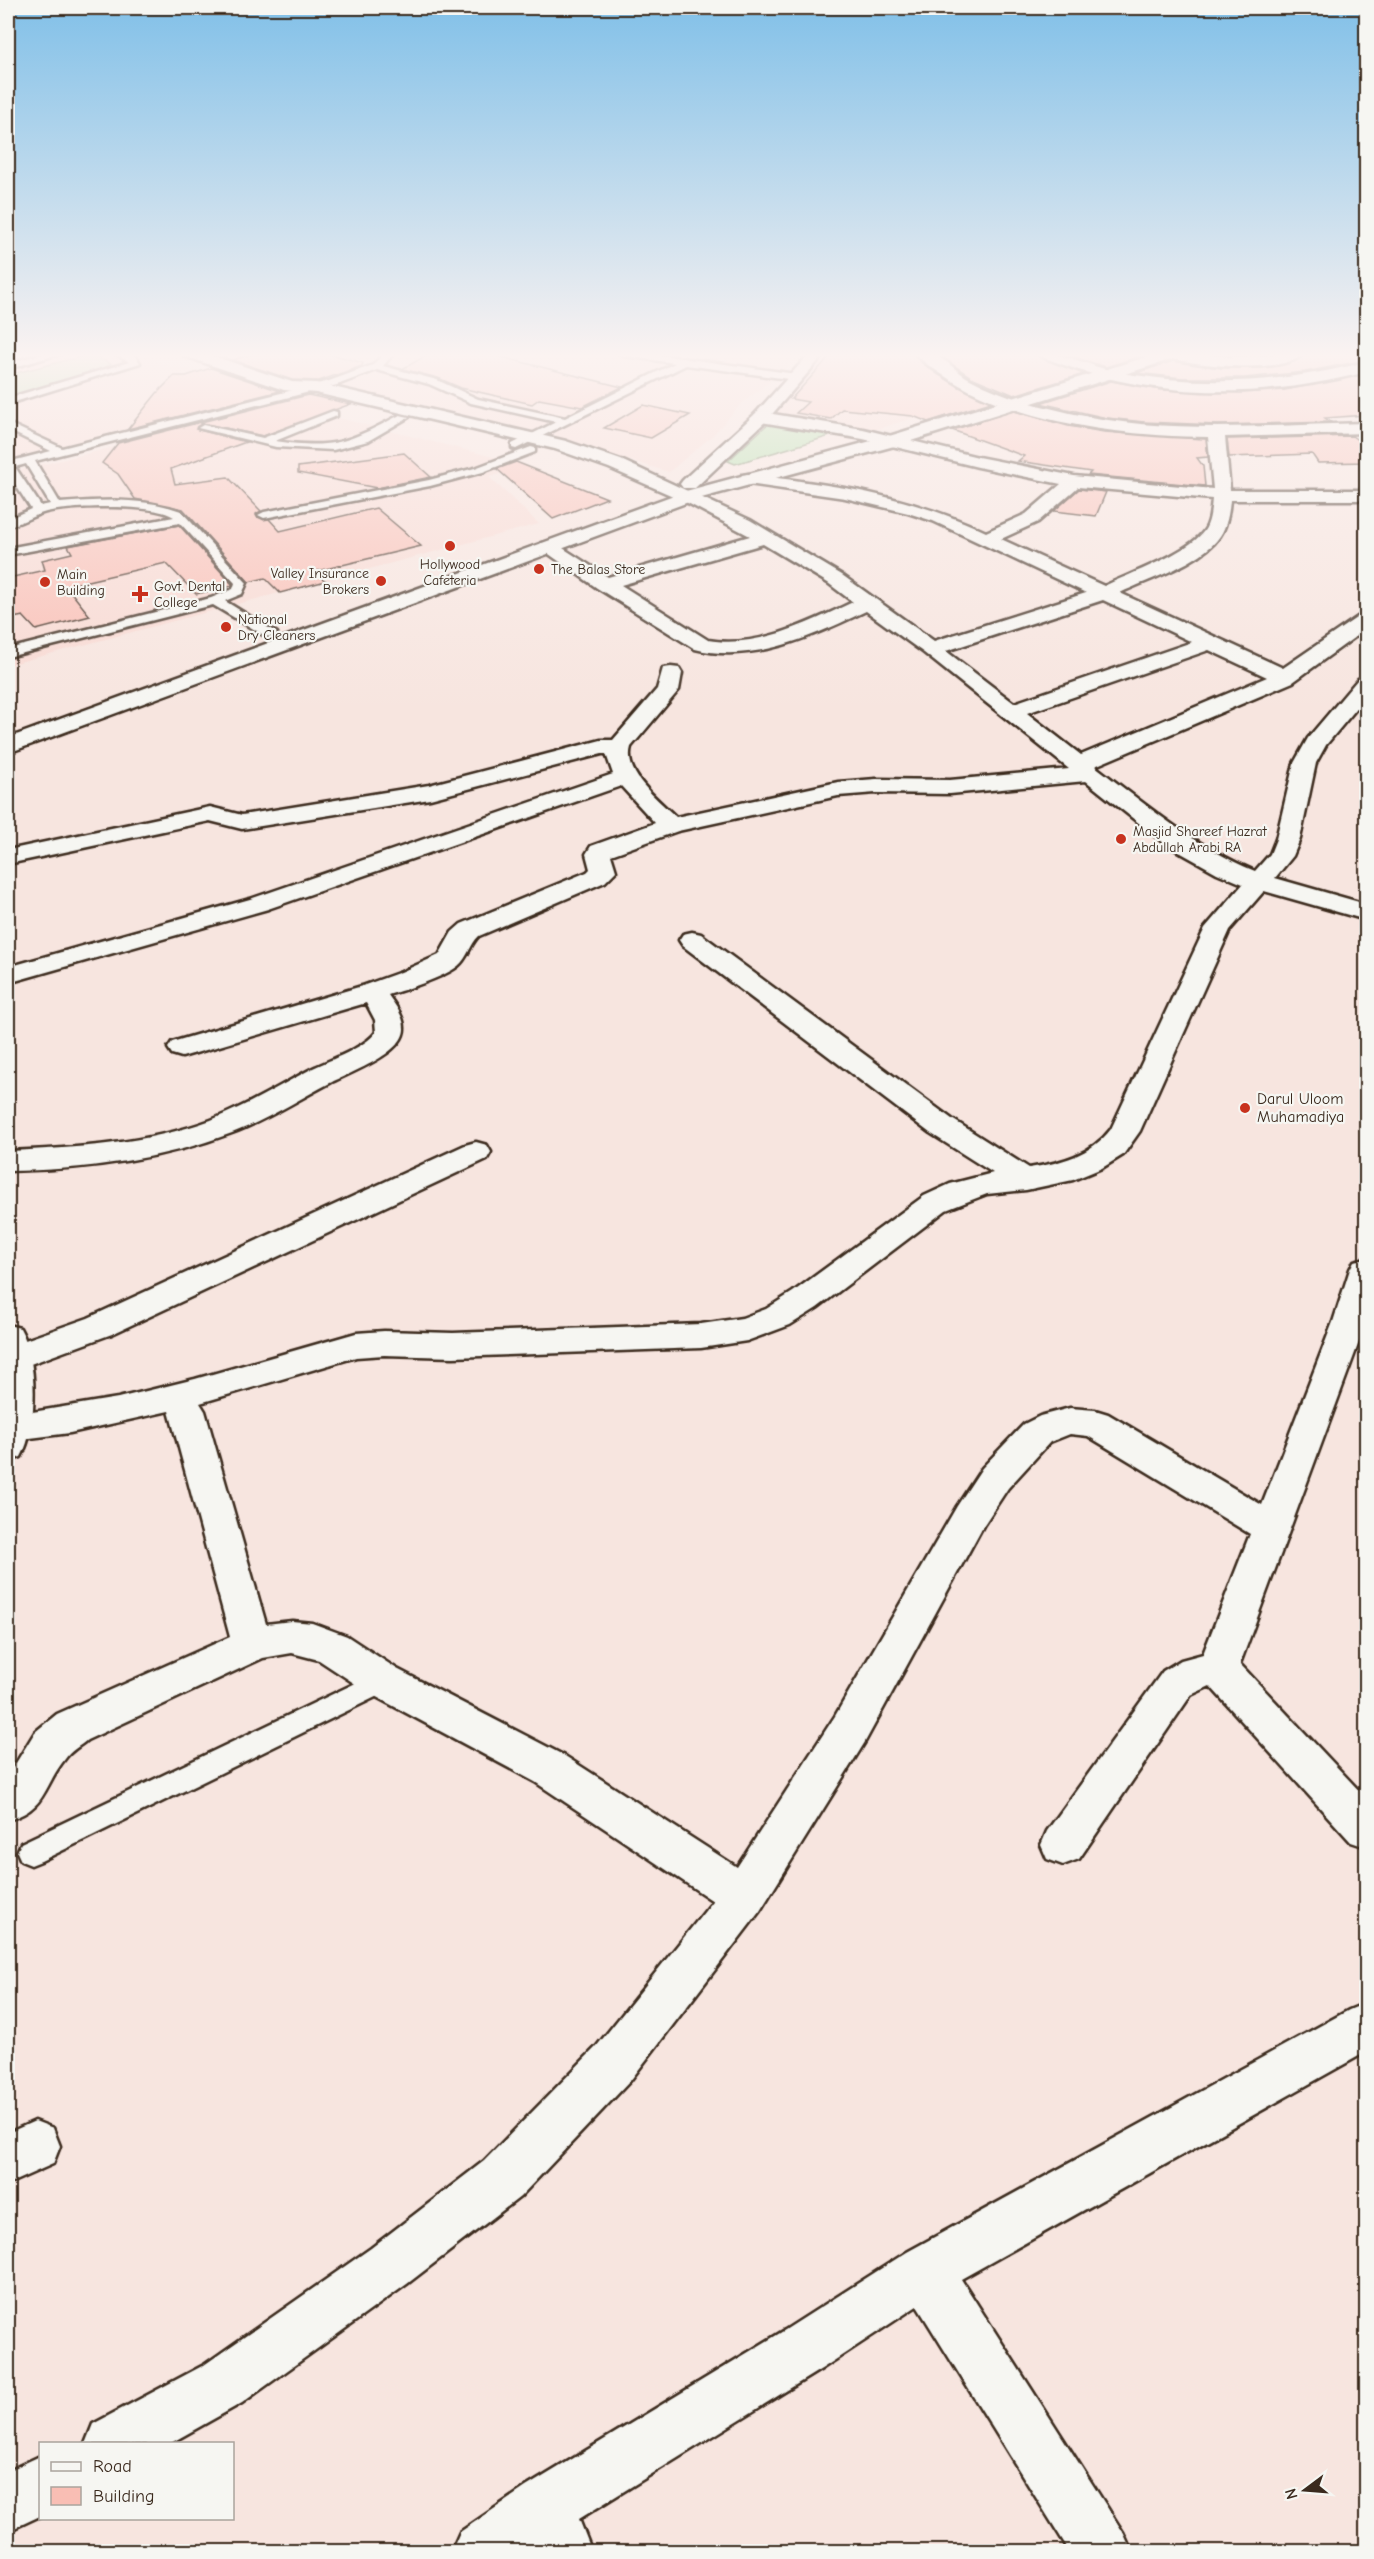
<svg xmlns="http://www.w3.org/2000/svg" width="1374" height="2559" viewBox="0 0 1374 2559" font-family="'Comic Neue',sans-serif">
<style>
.built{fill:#f8d9d2}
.green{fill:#a7dea2;stroke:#718460;stroke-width:1.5}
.building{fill:#f9beb4;stroke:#3b2a1e;stroke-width:1.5}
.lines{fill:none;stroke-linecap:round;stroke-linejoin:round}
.lane-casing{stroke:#3b2a1e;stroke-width:5}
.street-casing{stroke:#3b2a1e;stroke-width:5}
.secondary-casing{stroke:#3b2a1e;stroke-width:5}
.lane{fill:#f6f6f2;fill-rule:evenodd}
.street{fill:#f6f6f2;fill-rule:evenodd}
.secondary{fill:#f6f6f2;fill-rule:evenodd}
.poi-dot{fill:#c8321e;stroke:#f6f6f2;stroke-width:2}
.labels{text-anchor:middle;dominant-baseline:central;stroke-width:4.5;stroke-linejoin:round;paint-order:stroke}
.far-poi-label{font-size:14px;fill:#3b2a1e;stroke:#f6f6f2;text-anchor:start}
.poi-label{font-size:16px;fill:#3b2a1e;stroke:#f6f6f2;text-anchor:start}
</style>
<rect width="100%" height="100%" fill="#f7e5df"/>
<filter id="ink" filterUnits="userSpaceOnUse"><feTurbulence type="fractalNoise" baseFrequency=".0167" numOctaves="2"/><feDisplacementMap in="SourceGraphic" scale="12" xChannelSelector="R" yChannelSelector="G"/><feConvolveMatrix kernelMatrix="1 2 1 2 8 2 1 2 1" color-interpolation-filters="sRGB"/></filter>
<g filter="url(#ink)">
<g class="built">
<polygon points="8,353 139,353 166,365 208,373 254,400 8,460"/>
<polygon points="213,353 799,353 787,368 740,405 712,436 669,472 512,426 258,369"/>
<polygon points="820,353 1114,353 863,434 761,417"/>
<polygon points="287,405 529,466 489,477 539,524 8,665 8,473"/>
</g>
<g class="green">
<polygon points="91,354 117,367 8,397 8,375"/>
<polygon points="770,422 837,434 735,464 728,461"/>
</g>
<g class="building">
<polygon points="255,353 327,353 363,363 362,366 319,381 292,380 233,360"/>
<polygon points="431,353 501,353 501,357 622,387 582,407 539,399 532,404 461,388 438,378 402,369"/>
<polygon points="833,353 913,353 922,363 939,375 991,402 928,422 913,416 842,409 831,419 796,413 808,402 791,399"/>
<polygon points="936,353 1037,353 1040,358 1084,374 1014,395 971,377"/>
<polygon points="1060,353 1151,353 1106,367"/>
<polygon points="1306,353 1366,353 1366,360 1305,372 1244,378 1183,378 1136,373 1173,361 1221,368 1261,368 1294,362"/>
<polygon points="211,368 280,391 128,429 157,393 174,376 186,376"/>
<polygon points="1366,374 1366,415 1325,418 1331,422 1218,425 1144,422 1107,418 1040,403 1111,381 1161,390 1243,393 1285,390"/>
<polygon points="308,395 351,404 263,436 202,423 196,429 246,442 171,469 175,484 228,477 261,511 256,514 257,517 269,519 280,531 376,508 421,546 313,572 326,581 280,593 265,578 249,582 183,509 135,499 118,474 102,463 118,443"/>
<polygon points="643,405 690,415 651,438 604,428"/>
<polygon points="1014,411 1068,426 1104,432 1206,439 1208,457 1197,458 1203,466 1205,486 1088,475 1091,472 1018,461 1024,456 952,430"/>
<polygon points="1352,436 1366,446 1366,462 1318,463 1312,454 1229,457 1227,439"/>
<polygon points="404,453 431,477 377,488 298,473 298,467"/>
<polygon points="516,462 607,498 553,519 497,469"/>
<polygon points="1079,489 1106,492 1096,516 1054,511"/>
<polygon points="179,525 232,584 232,586 196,594 166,563 66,586 90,616 36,630 23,616 8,619 8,578 45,570 42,560 72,553 68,546"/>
</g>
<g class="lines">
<g class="lane-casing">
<g id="lane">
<polygon points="46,353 63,353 8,369 8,363"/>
<path d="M 114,353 C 125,353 135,352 140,363 L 8,404 L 8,398 L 129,362 Z"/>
<path d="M 384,353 L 394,353 L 383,366 L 437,380 L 478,399 L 565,418 L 675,363 L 624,356 L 619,353 L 646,353 L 796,374 L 801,377 L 796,380 L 686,365 L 516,449 L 512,448 L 512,444 L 556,422 L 471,403 L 429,384 L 377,370 L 337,385 L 35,461 L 60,503 C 100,500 143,497 181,511 L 247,583 L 242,594 L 225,601 L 277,633 L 270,637 L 265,636 L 213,605 L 8,657 L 8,649 L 211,598 L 233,589 L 235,583 L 180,523 L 8,555 L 8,548 L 174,517 C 153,503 72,506 46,512 C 33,515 21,524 8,526 L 8,519 L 31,509 L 8,473 L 8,462 L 51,451 L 8,430 L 8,423 L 62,448 L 329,381 L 373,365 ZM 26,464 L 50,504 L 41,506 L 15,467 Z"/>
<path d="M 333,411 L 337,412 L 337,416 L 275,441 C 335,450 348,442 400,415 L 409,417 L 368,441 L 333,450 L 276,447 L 198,428 L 203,425 L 263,438 Z"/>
<polygon points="531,447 535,448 535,452 483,472 430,486 264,518 258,515 264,512 429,480 475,468"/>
<polygon points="383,1670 392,1673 396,1681 392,1689 41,1861 31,1865 21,1861 17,1852 21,1843"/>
</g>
</g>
<g class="street-casing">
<g id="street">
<path d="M 182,353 L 204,353 L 292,382 L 316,383 L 566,441 L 621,460 L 750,520 L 842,575 L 934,641 L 1086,593 L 933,521 L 908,513 L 845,498 L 748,484 L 742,483 L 739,479 L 742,475 L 748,474 C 835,485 905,494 986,532 L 1026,514 L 1061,484 L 978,467 L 863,439 L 761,422 L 755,420 L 753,417 L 755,414 L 761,412 L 863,429 L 978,457 L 1074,476 L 1213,489 L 1208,437 C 1122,436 1012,423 940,373 C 931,367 921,361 915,353 C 920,353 928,352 933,354 C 946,359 958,373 970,379 C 1002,396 1036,405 1070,413 C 1167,435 1268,425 1366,423 L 1366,433 L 1225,437 L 1230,490 L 1366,490 L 1366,500 L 1230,500 C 1229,512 1227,526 1220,536 C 1202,563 1149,579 1120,593 L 1283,668 L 1359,616 L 1366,614 L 1366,629 L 1293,682 L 1095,766 C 1146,805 1194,846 1255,871 L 1270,854 L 1276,839 L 1294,763 L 1308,738 L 1358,679 L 1366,678 L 1366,697 L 1326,745 L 1316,763 L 1300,839 L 1293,856 L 1275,878 L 1366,904 L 1366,920 L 1264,891 L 1230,930 L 1140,1131 L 1123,1155 L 1102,1168 L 1073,1180 L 1026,1190 L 987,1194 L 946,1210 L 817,1308 L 790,1325 L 747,1341 L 701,1348 L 453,1357 L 384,1355 L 356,1357 L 200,1403 L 205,1411 L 266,1624 L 292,1621 L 312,1623 L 347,1636 L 397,1669 L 565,1756 L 737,1867 L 835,1716 L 957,1506 L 982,1468 L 1024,1424 L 1040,1416 L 1070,1408 L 1095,1410 L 1108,1414 L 1262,1505 L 1333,1322 L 1350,1269 L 1354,1261 L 1366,1258 L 1366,1323 L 1240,1664 L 1366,1798 L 1366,1847 L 1351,1842 L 1210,1686 L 1191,1695 L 1079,1859 L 1063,1865 L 1047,1859 L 1041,1845 L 1047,1831 L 1163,1671 L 1181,1660 L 1203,1654 L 1250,1534 L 1088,1436 L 1070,1434 L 1050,1442 L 1008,1488 L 983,1526 L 865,1742 L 760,1911 L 630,2081 L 520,2197 L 407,2284 L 242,2403 L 169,2444 L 85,2444 L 93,2424 L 204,2365 L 371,2248 L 484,2161 L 596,2047 L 713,1901 L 535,1782 L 369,1693 L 319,1660 L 292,1653 L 263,1658 L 87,1740 C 80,1746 70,1751 65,1759 C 43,1786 47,1809 8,1820 L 8,1776 L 35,1732 L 57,1714 L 230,1637 L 169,1411 L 70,1433 L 14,1440 L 8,1438 L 8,1416 L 118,1398 L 195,1379 L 356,1333 L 384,1331 L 453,1333 L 701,1324 L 742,1318 L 766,1309 L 793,1292 L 924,1196 L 950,1184 L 993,1173 L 930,1133 L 683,946 L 679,940 L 683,934 L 692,932 L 701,934 L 952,1119 L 1029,1168 C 1061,1163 1091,1155 1111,1129 L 1205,928 L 1243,884 L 1217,873 L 1165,844 L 1086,781 L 950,794 L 876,793 L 838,796 L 678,831 L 611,855 L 616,871 L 605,882 L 479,936 C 470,944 468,958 458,966 C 443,978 407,989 388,995 C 395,1005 404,1016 404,1028 C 405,1053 349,1073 330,1083 C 297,1100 267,1120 232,1133 C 161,1160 83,1170 8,1171 L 8,1151 C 77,1148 146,1144 211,1120 C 247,1106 279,1086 313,1068 C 330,1060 366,1047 376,1032 L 375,1020 L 366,1003 L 182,1057 L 172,1054 L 168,1048 L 172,1042 L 362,986 L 401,972 L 439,955 L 452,932 L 461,924 L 587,872 L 590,869 L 586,854 L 591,846 L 655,823 L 621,786 L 268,909 L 8,983 L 8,967 L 250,899 L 613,774 L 606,754 L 602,754 L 430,799 L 242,829 L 210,821 L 8,864 L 8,850 L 210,807 L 242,815 L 429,785 L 601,740 L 613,740 L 657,689 L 663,668 L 671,667 L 679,668 L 682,673 L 679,690 L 631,747 C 623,774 659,800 676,817 L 838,782 L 876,779 L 950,780 L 1069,769 L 924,653 L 866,611 C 814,636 753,664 695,649 L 597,588 L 539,547 L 541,543 L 555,543 L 608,577 L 750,536 L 682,500 L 609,468 L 555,449 L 316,393 L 284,390 L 184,356 ZM 1078,487 L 1212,499 C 1211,510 1210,523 1204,531 C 1188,553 1129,574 1104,586 L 1001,539 L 1038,522 ZM 763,544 L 828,583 L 853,602 C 810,622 758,649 708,640 L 621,585 ZM 1103,600 L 1192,642 L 1014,703 L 946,651 ZM 1209,650 L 1267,677 L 1081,755 L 1027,713 Z"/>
<path d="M 1039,353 C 1069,353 1092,368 1122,373 C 1204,387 1285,383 1366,362 L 1366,372 C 1259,400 1144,400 1041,356 Z"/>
<polygon points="476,1142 487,1145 491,1152 487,1159 112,1334 25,1366 13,1369 8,1368 8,1346 88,1318 465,1145"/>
<polygon points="1366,2003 1366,2052 961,2279 1123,2532 1132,2552 1070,2552 917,2306 823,2368 579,2519 592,2552 534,2552 533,2550 451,2552 460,2532 526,2487 785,2330 907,2252 1349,2010"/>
<polygon points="35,2121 53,2128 60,2146 53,2164 8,2184 8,2133"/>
<polygon points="40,2456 40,2516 8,2531 8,2471"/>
</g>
</g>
<g class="secondary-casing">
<g id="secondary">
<polygon points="810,353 825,353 767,420 695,488 683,488 680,484 683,480 755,414"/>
<path d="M 1159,353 L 1191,353 L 1232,357 L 1304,353 C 1284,375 1200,365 1173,359 L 898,445 L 694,500 L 8,753 L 8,738 L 682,492 L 886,437 Z"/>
<path d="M 8,1325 L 20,1328 C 38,1359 38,1426 21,1457 L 8,1461 Z"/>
</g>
</g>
<use href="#lane" class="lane"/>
<use href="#street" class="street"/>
<use href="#secondary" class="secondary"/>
</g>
</g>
<linearGradient id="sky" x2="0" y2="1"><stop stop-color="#81c0e8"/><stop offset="0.5" stop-color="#fbf3f1"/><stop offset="1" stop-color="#fbf3f1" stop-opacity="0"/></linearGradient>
<rect width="1374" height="711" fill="url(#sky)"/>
<g class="poi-dot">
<circle cx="450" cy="546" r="6"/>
<circle cx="539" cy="569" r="6"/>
<circle cx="381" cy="581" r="6"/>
<circle cx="45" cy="582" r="6"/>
<path d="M137 585h6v6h6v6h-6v6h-6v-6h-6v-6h6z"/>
<circle cx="226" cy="627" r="6"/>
<circle cx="1121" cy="839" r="6"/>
<circle cx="1245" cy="1108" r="6"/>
</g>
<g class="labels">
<g class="far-poi-label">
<text x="450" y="564" text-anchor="middle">Hollywood<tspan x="450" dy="16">Cafeteria</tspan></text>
<text x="551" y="569">The Balas Store</text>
<text x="369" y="573" text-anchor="end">Valley Insurance<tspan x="369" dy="16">Brokers</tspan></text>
<text x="57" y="574">Main<tspan x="57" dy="16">Building</tspan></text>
<text x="154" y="586">Govt. Dental<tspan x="154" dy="16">College</tspan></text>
<text x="238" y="619">National<tspan x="238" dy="16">Dry Cleaners</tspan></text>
<text x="1133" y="831">Masjid Shareef Hazrat<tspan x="1133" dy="16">Abdullah Arabi RA</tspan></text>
</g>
<g class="poi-label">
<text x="1257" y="1099">Darul Uloom<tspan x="1257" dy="18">Muhamadiya</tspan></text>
</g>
</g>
<rect width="1374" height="2559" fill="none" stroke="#f6f6f2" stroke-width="30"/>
<rect x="15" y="15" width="1344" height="2529" fill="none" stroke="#3b2a1e" stroke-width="2" filter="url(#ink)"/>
<rect x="39" y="2442" width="195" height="78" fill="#f6f6f2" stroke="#aba49d" stroke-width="1.5"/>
<rect x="51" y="2462" width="30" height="9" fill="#f6f6f2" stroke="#aba49d" stroke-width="1.5"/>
<text x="93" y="2472" font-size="18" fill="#3b2a1e">Road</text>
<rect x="51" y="2487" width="30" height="18" fill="#f9beb4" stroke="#aba49d" stroke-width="1.5"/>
<text x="93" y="2502" font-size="18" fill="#3b2a1e">Building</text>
<g transform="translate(1305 2490) rotate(254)" stroke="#f6f6f2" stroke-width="4.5" paint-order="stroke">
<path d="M0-4.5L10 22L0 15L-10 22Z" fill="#3b2a1e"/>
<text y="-9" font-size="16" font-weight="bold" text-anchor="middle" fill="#3b2a1e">N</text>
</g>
</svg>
